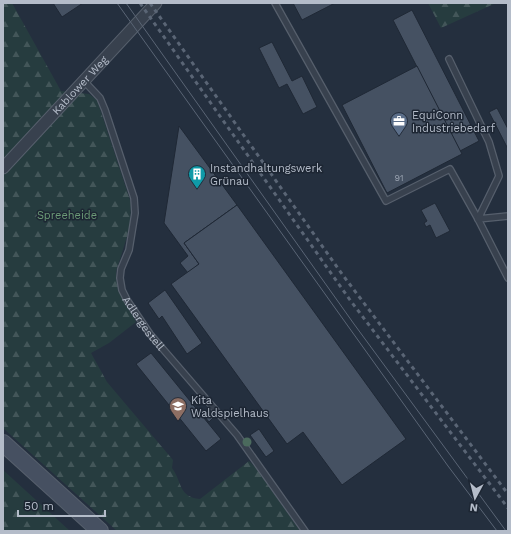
<svg xmlns="http://www.w3.org/2000/svg" width="511" height="534" viewBox="0 0 511 534" font-family="'Work Sans',sans-serif">
<style>
.forest{fill:url(#forest-firs)}
.building{fill:#455162;stroke:#1f2835}
.lines{fill:none;stroke-linecap:round;stroke-linejoin:round}
.service-casing{stroke:#565f6c;stroke-width:8}
.minor-casing{stroke:#565f6c;stroke-width:13}
.secondary-casing{stroke:#565f6c;stroke-width:18}
.service{stroke:#38414e;stroke-width:5.5}
.minor{stroke:#38414e;stroke-width:11}
.secondary{stroke:#465061;stroke-width:16}
.tram{stroke:#5a6575;stroke-width:1}
.rail{stroke:#5a6575;stroke-width:3;stroke-dasharray:4 4;stroke-linecap:butt}
.tree{fill:#4b6a5d}
.labels{text-anchor:middle;dominant-baseline:central;stroke-width:3;stroke-linejoin:round;paint-order:stroke}
.number-label{font-size:9px;fill:#98a1af}
.street-label{font-size:11px;fill:#b4bcc9;stroke:#1d2633}
.poi-label{font-size:11px;fill:#b4bcc9;stroke:#1d2633;text-anchor:start}
.park-label{font-size:11px;fill:#6b9a76;stroke:#1d2633}
</style>
<defs>
<pattern id="forest-firs" width="22" height="20" patternUnits="userSpaceOnUse"><rect width="22" height="20" fill="#263c3f"/><path d="M5 1l3.5 6h-7zM16 11l3.5 6h-7z" fill="#435659"/></pattern>
</defs>
<rect width="100%" height="100%" fill="#242f3e"/>
<g class="forest">
<path d="M 3,3 L 12,3 L 61,91 L 89,94 L 97,100 L 131,203 L 130,227 L 116,272 L 119,292 L 136,322 L 109,343 L 91,353 L 107,382 L 173,460 L 172,468 C 182,481 178,497 200,499 L 249,461 L 256,468 L 300,531 L 117,531 L 3,428 Z"/>
<polygon points="428,3 496,3 441,28"/>
<polygon points="3,470 70,531 3,531"/>
</g>
<g class="building">
<polygon points="53,3 83,3 62,17"/>
<polygon points="293,3 335,3 302,20"/>
<polygon points="412,10 479,141 460,151 393,20"/>
<polygon points="272,42 292,81 302,76 317,107 303,114 287,84 279,88 259,48"/>
<polygon points="417,66 462,154 387,193 342,105"/>
<polygon points="497,108 508,129 508,149 489,112"/>
<polygon points="179,126 237,205 184,243 199,264 188,273 180,263 188,256 164,223"/>
<polygon points="435,203 450,231 436,238 430,225 426,227 424,223 427,221 421,210"/>
<polygon points="237,205 406,439 342,485 303,432 287,444 171,284 199,264 184,243"/>
<polygon points="165,290 202,343 187,354 162,316 159,319 148,303"/>
<polygon points="151,353 221,439 206,451 136,364"/>
<polygon points="210,414 213,418 209,422 205,417"/>
<polygon points="259,429 274,451 266,457 250,435"/>
</g>
<g class="lines">
<g class="service-casing">
<g id="service">
<polyline points="275,3 386,201 450,169 478,219 508,278"/>
<polyline points="449,59 489,142 499,176 478,219 508,216"/>
<path id="s1" d="M 84,81 L 100,98 L 105,110 L 134,198 L 135,213 L 129,250 L 121,269 L 120,278 L 122,290 L 127,300 L 150,334 L 237,435 L 305,531"/>
</g>
</g>
<g class="minor-casing">
<g id="minor">
<path id="s2" d="M 3,168 L 156,3"/>
</g>
</g>
<g class="secondary-casing">
<polyline id="secondary" points="3,443 100,531"/>
</g>
<use href="#service" class="service"/>
<use href="#minor" class="minor"/>
<use href="#secondary" class="secondary"/>
<g class="tram">
<polyline points="117,3 448,466 497,531"/>
<polyline points="126,3 354,324 506,531"/>
</g>
<g class="rail">
<polyline points="140,3 350,300 508,508"/>
<polyline points="150,3 342,274 508,494"/>
</g>
</g>
<circle class="tree" cx="247" cy="442" r="4.5"/>
<defs>
<g id="office-pin" transform="scale(0.9)"><path d="M0 17L-7.5 6A9.5 9.5 0 1 1 7.5 6Z" fill="#5c6f8a" stroke="#1d2633"/><path d="M-6-3h4V-5.5h4V-3h4V5H-6ZM-1-4.5V-3h2v-1.5ZM-6 0V1H6V0Z" fill="#fff"/></g>
<g id="building-pin" transform="scale(0.9)"><path d="M0 17L-7.5 6A9.5 9.5 0 1 1 7.5 6Z" fill="#0f9aa8" stroke="#1d2633"/><path d="M-4-6H4V6H1V3H-1V6H-4ZM-2.5-4.3h1.7v1.8h-1.7ZM.8-4.3h1.7v1.8H.8ZM-2.5-1h1.7V.8h-1.7ZM.8-1h1.7V.8H.8Z" fill="#fff"/></g>
<g id="school-pin" transform="scale(0.9)"><path d="M0 17L-7.5 6A9.5 9.5 0 1 1 7.5 6Z" fill="#8d6e63" stroke="#1d2633"/><path d="M0-5L7-2L0 1L-7-2ZM-4 1L0 2.5L4 1V4Q0 6-4 4Z" fill="#fff"/></g>
</defs>
<g fill-rule="evenodd">
<use href="#office-pin" x="399" y="121"/>
<use href="#building-pin" x="197" y="174"/>
<use href="#school-pin" x="178" y="406"/>
</g>
<g class="labels">
<g class="number-label">
<text x="399" y="178">91</text>
</g>
<g class="street-label">
<text stroke="none"><textPath href="#s2" startOffset="113">Kablower Weg</textPath></text>
<text stroke="none"><textPath href="#s1" startOffset="263">Adlergestell</textPath></text>
</g>
<g class="poi-label">
<text x="412" y="115">EquiConn<tspan x="412" dy="13">Industriebedarf</tspan></text>
<text x="210" y="168">Instandhaltungswerk<tspan x="210" dy="13">Grünau</tspan></text>
<text x="191" y="400">Kita<tspan x="191" dy="13">Waldspielhaus</tspan></text>
</g>
<g class="park-label">
<text x="67" y="215">Spreeheide</text>
</g>
</g>
<rect width="511" height="534" fill="none" stroke="#b4bcc9" stroke-width="8"/>
<g transform="translate(475 498) rotate(187)" stroke="#1d2633" stroke-width="3" paint-order="stroke">
<path d="M0-3L7 15L0 10L-7 15Z" fill="#b4bcc9"/>
<text y="-6" font-size="11" font-weight="bold" text-anchor="middle" fill="#b4bcc9">N</text>
</g>
<path d="M18 510v6h87v-6" fill="none" stroke="#b4bcc9" stroke-width="2"/>
<text x="24" y="510" font-size="12" fill="#b4bcc9" stroke="#1d2633" stroke-width="3" paint-order="stroke">50 m</text>
</svg>
